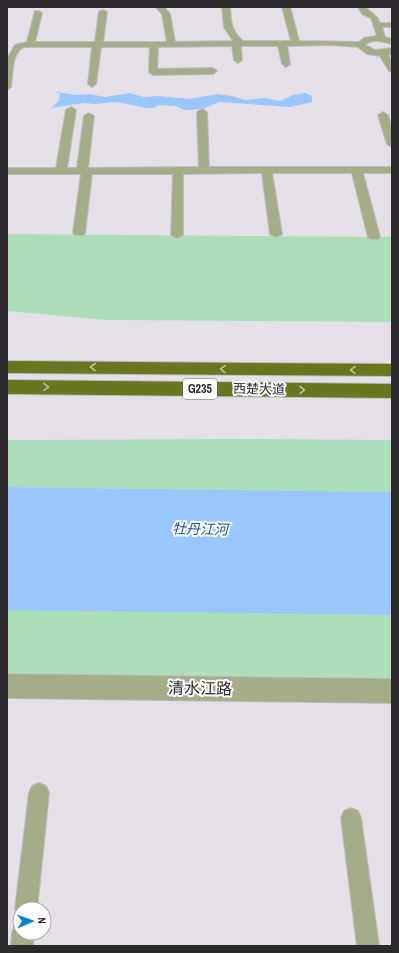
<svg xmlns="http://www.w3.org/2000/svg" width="399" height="953" viewBox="0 0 399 953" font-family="'Archivo Narrow','Noto Sans SC',sans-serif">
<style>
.green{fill:#addeba}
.water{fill:#9ac7ff}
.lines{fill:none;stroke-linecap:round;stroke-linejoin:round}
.service-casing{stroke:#c0bbc2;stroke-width:2}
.tertiary-casing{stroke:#c0bbc2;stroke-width:2}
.trunk-casing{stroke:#c0bbc2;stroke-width:2}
.service{fill:#a4ad88;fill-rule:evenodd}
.tertiary{fill:#a4ad88;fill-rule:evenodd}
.trunk{fill:#68761f;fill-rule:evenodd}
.oneway{stroke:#bbc19a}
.labels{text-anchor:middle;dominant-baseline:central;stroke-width:4;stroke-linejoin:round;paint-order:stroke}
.shield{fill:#fff;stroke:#6b696b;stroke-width:1}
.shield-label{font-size:12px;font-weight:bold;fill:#2b292c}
.street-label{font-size:13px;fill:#2b292c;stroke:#fff}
.water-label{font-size:14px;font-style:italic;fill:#184e8b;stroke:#fff}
.near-street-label{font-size:16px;fill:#2b292c;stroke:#fff}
</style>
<rect width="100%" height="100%" fill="#e5e0e8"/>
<g class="green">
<polygon points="7,234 392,237 392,322 106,320 7,311"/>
<polygon points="240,439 392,440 392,492 7,487 7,440"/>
<polygon points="7,609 392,614 392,685 7,679"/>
</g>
<g class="water">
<polygon points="56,92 76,95 89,94 105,97 130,93 144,97 159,96 189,99 218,94 232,96 245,100 264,98 280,101 293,95 305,93 312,96 312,102 290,107 219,102 203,109 185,110 175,106 159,105 154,108 147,108 116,102 95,104 83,103 51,108 59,101 60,94"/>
<polygon points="7,487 392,492 392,615 7,610"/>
</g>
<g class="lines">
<g class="service-casing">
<g id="service">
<path d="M 156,7 L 164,7 L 170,14 L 175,42 L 233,41 L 224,27 L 222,7 L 230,7 C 231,22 231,31 243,41 L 291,41 L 282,7 L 290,7 L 299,41 L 359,42 L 364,38 L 377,36 L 371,18 L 362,14 L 358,7 L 366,7 C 370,14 376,13 380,23 L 392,23 L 392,27 L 382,27 L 385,37 L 392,39 L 392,44 C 383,42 373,38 365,45 L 375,50 L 392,48 L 392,54 L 388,55 L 392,61 L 392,72 L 389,71 L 380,56 L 367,54 L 358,47 L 332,45 L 287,46 L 290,64 L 286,67 L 282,64 L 278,46 L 241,46 L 242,60 L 238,63 L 234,60 L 232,46 L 158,47 L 157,69 L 213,68 L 217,71 L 213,74 L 153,75 L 149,72 L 150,47 L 101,47 L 96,84 L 92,87 L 88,84 L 92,47 L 24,47 C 11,53 13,75 11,87 L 7,90 L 7,59 L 15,45 L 27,42 L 35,11 L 38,11 L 42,13 L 35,42 L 95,42 L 99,12 L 103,10 L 107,12 L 103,42 L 167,42 L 162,14 Z"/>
<polygon points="71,107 76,110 67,168 77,168 84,116 89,113 94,116 88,168 199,167 197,112 202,109 207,112 209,167 392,167 392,173 363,173 380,237 378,239 370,239 368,237 352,173 272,173 282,234 276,237 270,234 262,173 183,174 183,235 177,238 171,235 173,174 92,174 85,233 83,235 75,235 73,233 81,174 7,174 7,168 56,168 66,110"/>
<polygon points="383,112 388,115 392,129 392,147 387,144 378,115"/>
<polygon points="39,783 46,786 49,793 37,909 20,909 20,917 15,909 29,793 32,786"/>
<polygon points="351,808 358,811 361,818 379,946 357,946 341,818 344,811"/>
<polygon points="20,923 20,933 34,933 33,946 11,946 12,933 15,925"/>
</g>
</g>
<g class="tertiary-casing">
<polygon id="tertiary" points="7,674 392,679 392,703 7,698"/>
</g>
<g class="trunk-casing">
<g id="trunk">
<polygon points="7,361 392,364 392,376 7,373"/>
<polygon points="7,380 392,384 392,398 7,394"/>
</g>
</g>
<use href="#service" class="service"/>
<use href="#tertiary" class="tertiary"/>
<use href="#trunk" class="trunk"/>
</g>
<defs><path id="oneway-chevron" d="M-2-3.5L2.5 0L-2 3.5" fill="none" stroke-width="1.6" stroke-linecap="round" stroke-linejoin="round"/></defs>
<g class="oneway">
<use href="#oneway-chevron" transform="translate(93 367) rotate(-179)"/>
<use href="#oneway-chevron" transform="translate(223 369) rotate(-179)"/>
<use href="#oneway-chevron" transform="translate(353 370) rotate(-179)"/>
<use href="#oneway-chevron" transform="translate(46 387) rotate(1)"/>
<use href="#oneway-chevron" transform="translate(302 390) rotate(1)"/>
</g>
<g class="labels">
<rect class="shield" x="183" y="379" width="34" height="20" rx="3"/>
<g class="shield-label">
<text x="200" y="389">G235</text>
</g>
<g class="street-label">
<text transform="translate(259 389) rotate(1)">西楚大道</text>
</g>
<g class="water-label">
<text transform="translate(200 529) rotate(1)">牡丹江河</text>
</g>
<g class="near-street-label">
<text transform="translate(200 688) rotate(1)">清水江路</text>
</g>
</g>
<rect width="399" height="953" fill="none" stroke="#2b292c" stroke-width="16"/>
<g transform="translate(32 921) rotate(88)"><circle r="19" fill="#ffffff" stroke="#aaa9ab"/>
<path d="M0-3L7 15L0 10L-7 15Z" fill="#0982ca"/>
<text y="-6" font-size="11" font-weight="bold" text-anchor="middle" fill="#2b292c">N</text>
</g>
</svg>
